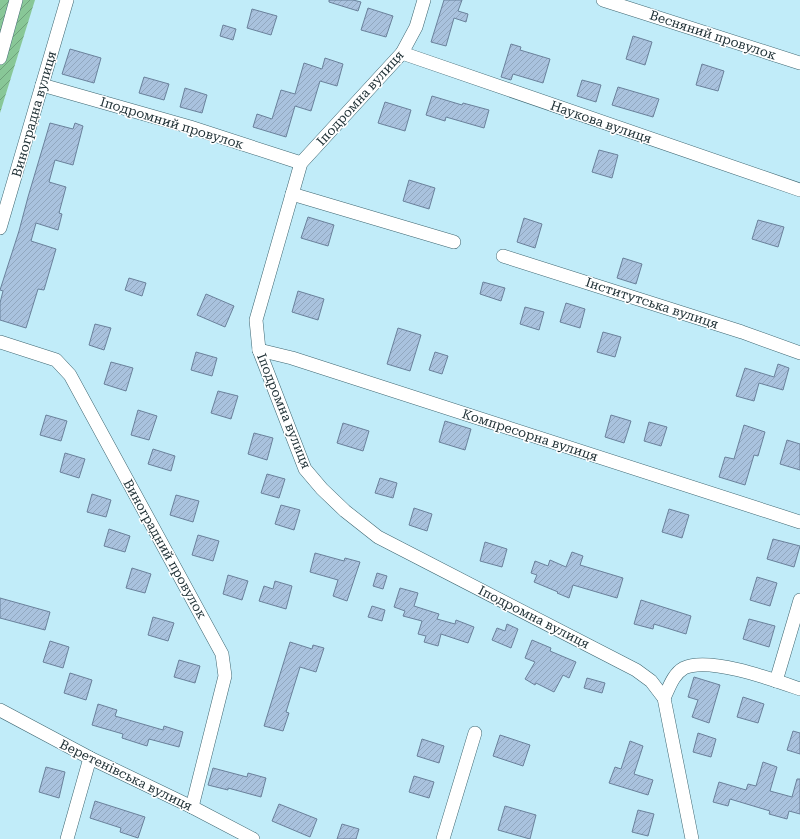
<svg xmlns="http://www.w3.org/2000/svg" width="800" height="839" viewBox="0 0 800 839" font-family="'Roboto Serif',serif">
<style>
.garden{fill:url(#garden-furrows)}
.building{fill:url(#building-hatch);stroke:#6a819b}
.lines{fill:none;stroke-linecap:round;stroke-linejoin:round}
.minor-casing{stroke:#3e6671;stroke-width:14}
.minor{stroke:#fff;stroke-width:13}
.labels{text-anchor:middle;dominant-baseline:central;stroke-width:3;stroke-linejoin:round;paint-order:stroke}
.street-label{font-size:13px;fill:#213237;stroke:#fff}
</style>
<defs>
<pattern id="garden-furrows" width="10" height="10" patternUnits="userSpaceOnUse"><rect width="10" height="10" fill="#88c797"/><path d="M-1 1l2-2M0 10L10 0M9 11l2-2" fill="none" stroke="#6fa27c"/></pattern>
<pattern id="building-hatch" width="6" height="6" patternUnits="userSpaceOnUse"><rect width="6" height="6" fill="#a9c2de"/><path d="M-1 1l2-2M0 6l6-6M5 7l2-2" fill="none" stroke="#91a7bf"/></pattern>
</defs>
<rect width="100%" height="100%" fill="#c1ecf9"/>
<polygon class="garden" points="0,0 35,0 0,113"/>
<g class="building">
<polygon points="329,0 353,0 361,2 358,11 329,2"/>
<polygon points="444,0 462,0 458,11 468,14 466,22 454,18 446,46 431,42"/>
<polygon points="368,8 393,16 386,37 361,30"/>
<polygon points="252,9 277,16 271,35 247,28"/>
<polygon points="223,25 236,29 233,40 220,36"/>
<polygon points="633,36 652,42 645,65 626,59"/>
<polygon points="511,44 521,47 520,50 550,59 543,83 513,74 511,80 501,77"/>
<polygon points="70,49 101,58 94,83 62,74"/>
<polygon points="325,58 343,64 337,86 320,81 311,111 295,106 286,137 253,127 257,114 272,119 281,90 295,94 304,63 322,69"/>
<polygon points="702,64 724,71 718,91 696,85"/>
<polygon points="144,77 169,84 164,100 139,93"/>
<polygon points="582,80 601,85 596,102 577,96"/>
<polygon points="618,87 659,99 653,117 612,105"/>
<polygon points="185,88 207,95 202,113 180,107"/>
<polygon points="432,96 462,105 463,103 489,110 484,128 446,117 445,121 426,115"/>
<polygon points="385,102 411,110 405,131 378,123"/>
<polygon points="50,123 73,129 75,123 83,126 73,165 55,160 49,182 66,187 59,213 62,214 58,230 36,223 31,241 56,249 44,290 38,289 26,328 0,320 0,303 3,291 0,290 19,231 28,197"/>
<polygon points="599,150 618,155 612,178 592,172"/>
<polygon points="409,180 435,188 429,209 403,201"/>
<polygon points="308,217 334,225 328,246 301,238"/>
<polygon points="524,218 542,224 535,248 517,242"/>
<polygon points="758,220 784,227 778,247 752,239"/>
<polygon points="623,258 642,264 636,284 617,278"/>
<polygon points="129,278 146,283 142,296 125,290"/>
<polygon points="483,282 505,288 501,301 480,294"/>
<polygon points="298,291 324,299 318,320 292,312"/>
<polygon points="206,294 234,306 225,327 197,315"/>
<polygon points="566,303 585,309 580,328 560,322"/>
<polygon points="525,307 544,312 539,330 520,324"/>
<polygon points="95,324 111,328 104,350 89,345"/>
<polygon points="398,328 421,335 410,371 387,364"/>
<polygon points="603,332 621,337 615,357 597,352"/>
<polygon points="196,352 217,358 212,376 191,370"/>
<polygon points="435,352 448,356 442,374 429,370"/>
<polygon points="111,362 133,368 126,391 104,384"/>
<polygon points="778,364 789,368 783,390 759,383 754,401 736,396 745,368 774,377"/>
<polygon points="218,391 238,396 231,419 211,413"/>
<polygon points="138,410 157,416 149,440 131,435"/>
<polygon points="46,415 67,421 61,441 40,435"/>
<polygon points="611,415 631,421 624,443 605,437"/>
<polygon points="445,421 471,429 465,450 439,442"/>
<polygon points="649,422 667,427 661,446 644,441"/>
<polygon points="343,423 369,431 363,451 337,443"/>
<polygon points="744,425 765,432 758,456 754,455 745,485 719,477 725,457 734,459"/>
<polygon points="254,433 273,438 267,460 248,454"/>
<polygon points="787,440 800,444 800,470 780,464"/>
<polygon points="153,449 175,456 171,471 148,464"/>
<polygon points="65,453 85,459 79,478 60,472"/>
<polygon points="267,474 285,479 279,498 261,493"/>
<polygon points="380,478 397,483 393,498 375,493"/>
<polygon points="92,494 111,500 106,517 87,512"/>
<polygon points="176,495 199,501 193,522 170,515"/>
<polygon points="281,505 300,510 294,530 275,524"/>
<polygon points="414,508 432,514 427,531 409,525"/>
<polygon points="669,509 689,515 682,538 662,532"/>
<polygon points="109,529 130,536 125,552 104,546"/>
<polygon points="198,535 219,541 213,561 192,555"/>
<polygon points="773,539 800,546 794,567 767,559"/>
<polygon points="485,542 507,549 502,567 480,561"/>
<polygon points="572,552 583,556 580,565 623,578 617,598 573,585 569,598 557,593 558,592 534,582 537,575 531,573 535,561 548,566 550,560 566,567"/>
<polygon points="315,553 344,561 345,558 360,562 347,601 333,596 338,580 310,572"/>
<polygon points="132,568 151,574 145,593 126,588"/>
<polygon points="377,573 387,576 383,589 373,586"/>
<polygon points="228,575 248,581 242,600 223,594"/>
<polygon points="757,577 777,583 770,606 750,600"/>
<polygon points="275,581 292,586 286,609 259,601 264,586 273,589"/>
<polygon points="400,588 418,593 414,606 439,614 437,619 455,624 456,620 474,627 468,643 441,634 438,646 424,642 426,636 418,634 422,621 403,616 405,611 394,607"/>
<polygon points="0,598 50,612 45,630 0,618"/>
<polygon points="641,600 691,616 686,634 654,624 653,629 634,624"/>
<polygon points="372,606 385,610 382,621 368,617"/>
<polygon points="153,617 174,623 168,641 148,635"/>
<polygon points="749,619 775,626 769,647 743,639"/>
<polygon points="507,624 518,629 511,648 492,640 497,628 505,631"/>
<polygon points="532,640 551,648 550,651 576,662 569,678 563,675 554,692 536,683 535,685 525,679 535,662 525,658"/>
<polygon points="50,641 69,647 63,668 43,662"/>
<polygon points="290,642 312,649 313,645 324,648 316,672 300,667 286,712 289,713 283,731 264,726"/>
<polygon points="179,660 200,666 195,683 174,677"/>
<polygon points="70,673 92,680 86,700 64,693"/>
<polygon points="694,677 720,685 709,723 692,717 698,700 688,697"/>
<polygon points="587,678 605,683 602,693 584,688"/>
<polygon points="743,697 764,704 758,723 737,717"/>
<polygon points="98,704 117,710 115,716 163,730 164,726 183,732 179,747 149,739 147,746 122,738 123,734 92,725"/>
<polygon points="793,731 800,733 800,754 787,750"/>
<polygon points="698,733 716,739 711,757 693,752"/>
<polygon points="500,735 530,745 523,766 493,756"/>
<polygon points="422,739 444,746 439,763 417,756"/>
<polygon points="630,741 643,746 634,774 653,780 648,795 609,783 615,767 621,769"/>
<polygon points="763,762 777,767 770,791 792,797 797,779 800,779 800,814 789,811 787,819 769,814 770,811 730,799 728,806 713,802 719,782 746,790 748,784 756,786"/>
<polygon points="46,767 65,772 59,798 39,792"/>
<polygon points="213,768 247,777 248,773 266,778 261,797 228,788 228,790 208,785"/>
<polygon points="414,776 434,782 429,798 409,792"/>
<polygon points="95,801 145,817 138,838 120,832 121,828 90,818"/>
<polygon points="279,804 317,819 310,837 272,821"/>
<polygon points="505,806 536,815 530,839 498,830"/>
<polygon points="638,810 654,814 648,836 632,832"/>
<polygon points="342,824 359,829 356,839 337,839"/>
</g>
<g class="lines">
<g class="minor-casing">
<g id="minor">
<polyline points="424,0 416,27 402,53 301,163 256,320 259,350 305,469 322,489 345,511 378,537 636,670 651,681 664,698 692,839"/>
<polyline points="603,0 800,63"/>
<polyline points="402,53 800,190"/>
<polyline points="0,58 16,0"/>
<polyline points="42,85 190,127 301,163"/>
<polyline points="292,194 454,242"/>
<polyline points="0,228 67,0"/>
<polyline points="503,256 742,332 800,353"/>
<polyline points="0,342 56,360 70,375 222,654 225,676 192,807"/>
<polyline points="259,350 292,358 800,522"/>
<polyline points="776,681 800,600"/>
<path d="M 664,698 C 669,688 673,674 684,668 C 709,656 774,680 800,689"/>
<polyline points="0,710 90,758 192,807 253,839"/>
<polyline points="67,839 90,758"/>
<polyline points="443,839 475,733"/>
</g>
</g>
<use href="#minor" class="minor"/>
</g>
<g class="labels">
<g class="street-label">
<text transform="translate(713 35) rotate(18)">Весняний провулок</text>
<text transform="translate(360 98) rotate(-48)">Іподромна вулиця</text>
<text transform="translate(34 114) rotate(-74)">Виноградна вулиця</text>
<text transform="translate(601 122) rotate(19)">Наукова вулиця</text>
<text transform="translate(172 123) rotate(17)">Іподромний провулок</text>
<text transform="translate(652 303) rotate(18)">Інститутська вулиця</text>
<text transform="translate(284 411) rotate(68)">Іподромна вулиця</text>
<text transform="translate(530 435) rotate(18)">Компресорна вулиця</text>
<text transform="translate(165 549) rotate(61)">Виноградний провулок</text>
<text transform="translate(534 617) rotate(27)">Іподромна вулиця</text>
<text transform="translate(126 775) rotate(26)">Веретенівська вулиця</text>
</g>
</g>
</svg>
